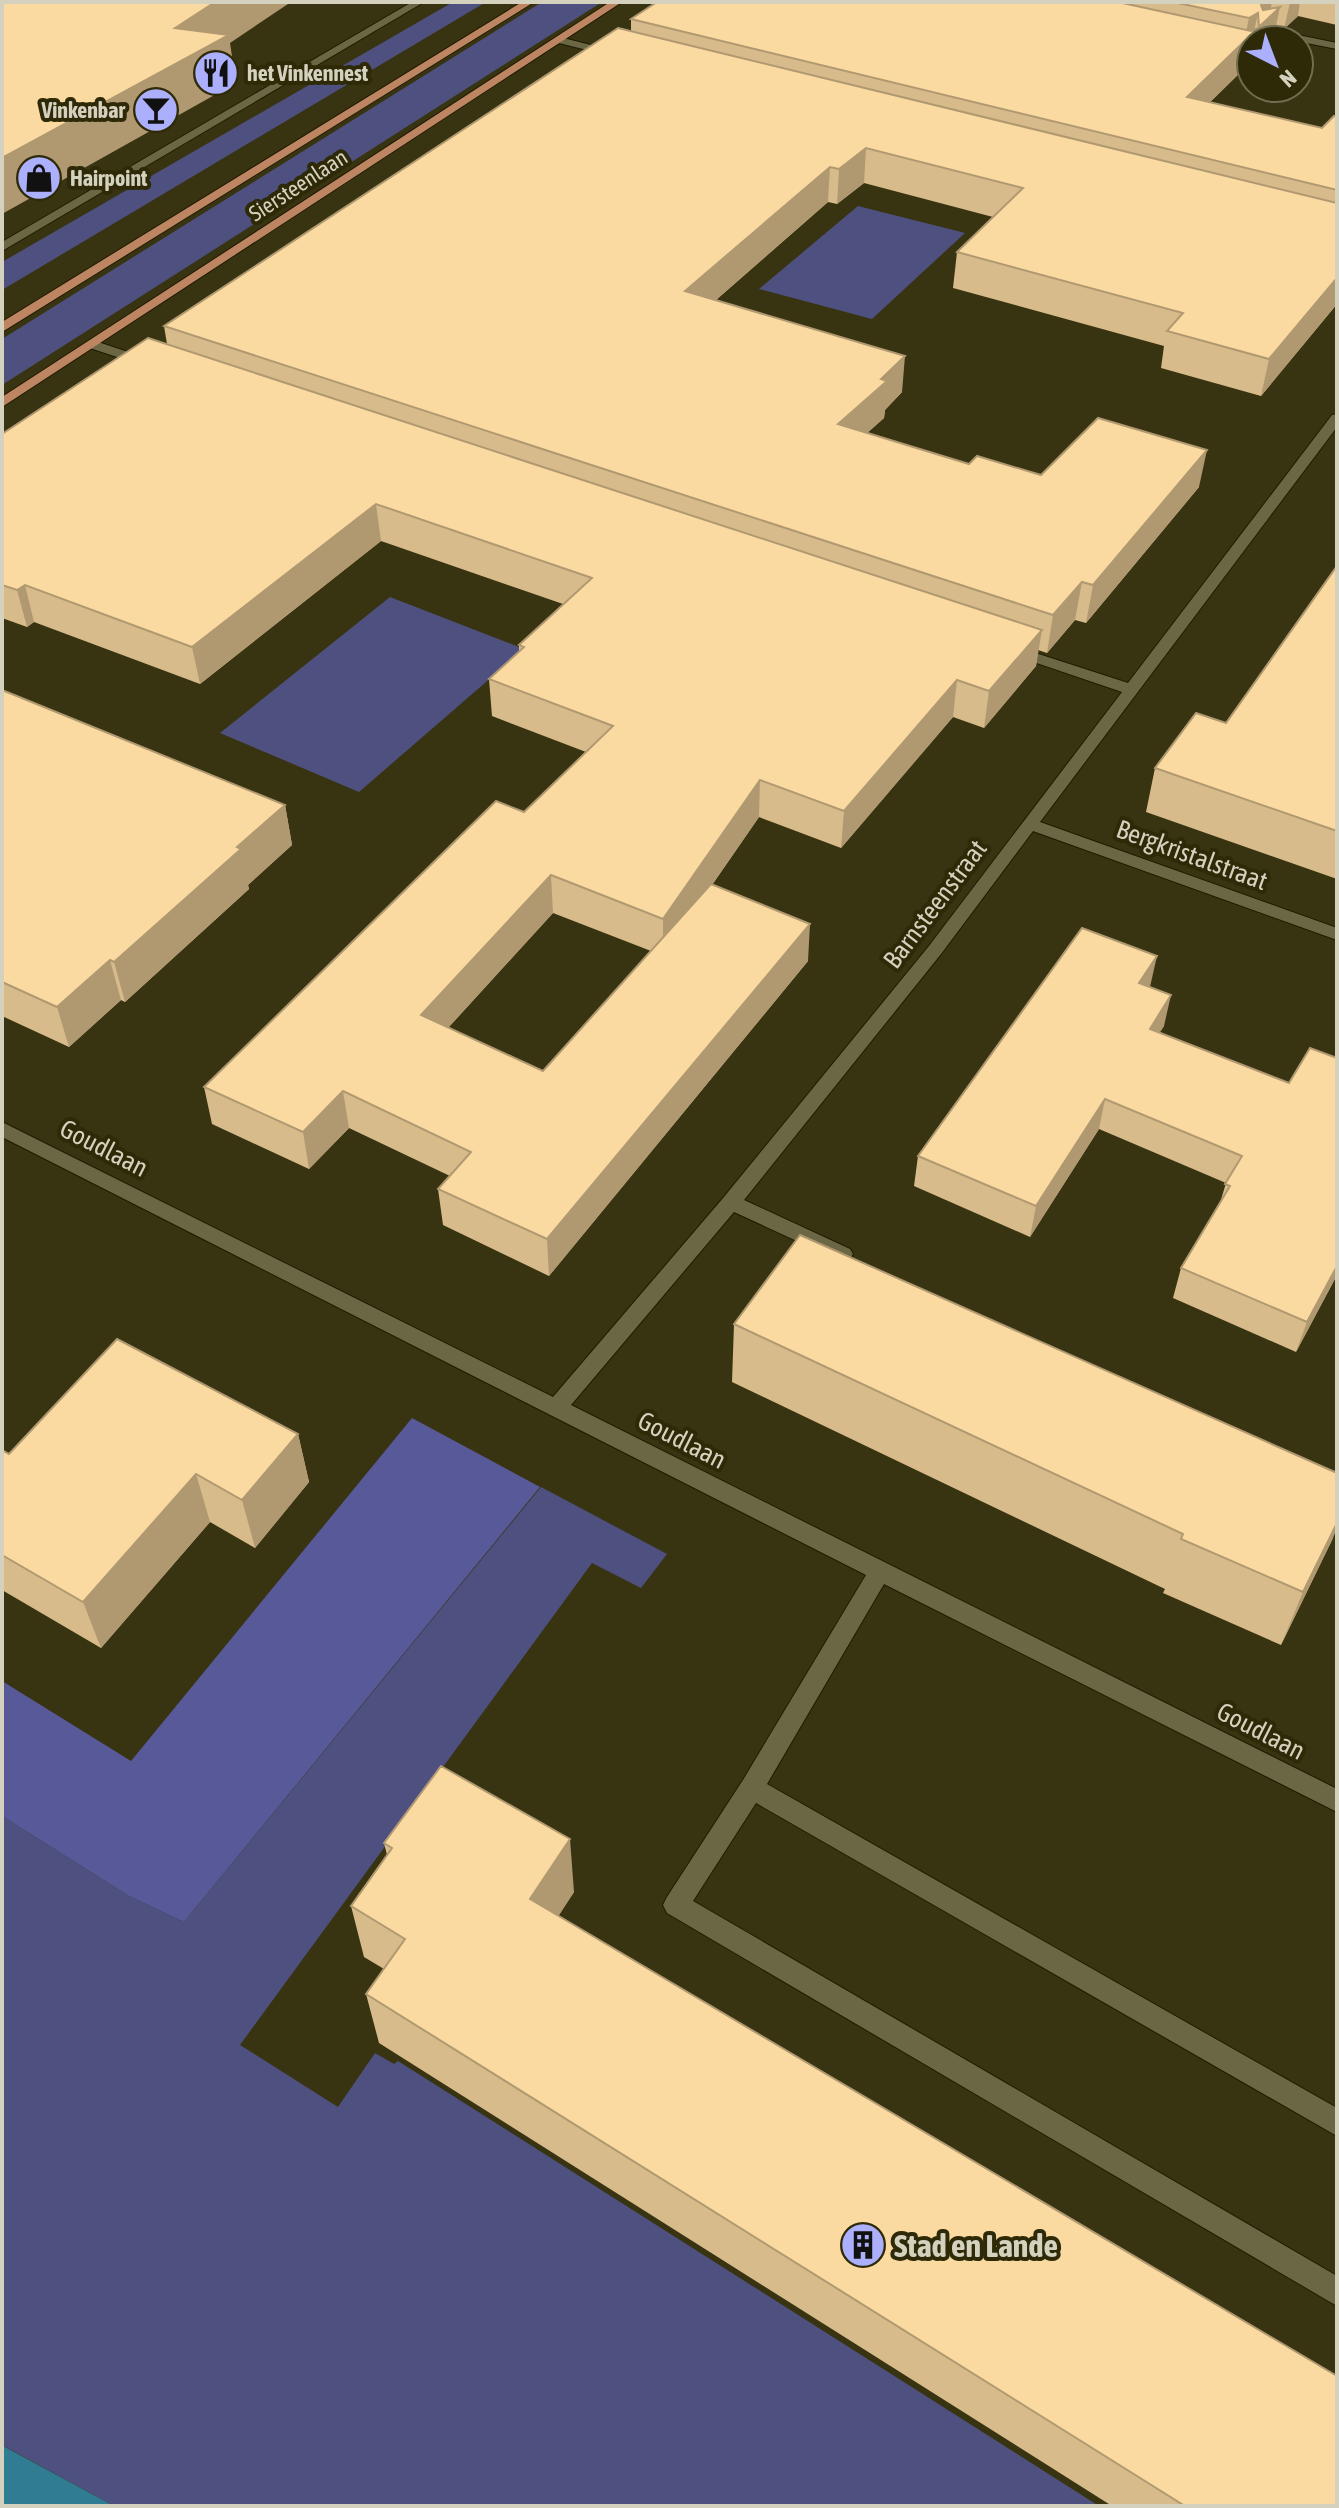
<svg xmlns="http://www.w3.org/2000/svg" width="1339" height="2508" viewBox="0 0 1339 2508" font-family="'Asap Condensed',sans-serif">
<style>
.green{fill:#4e5080}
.forest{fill:#585999}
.water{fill:#2f7c93}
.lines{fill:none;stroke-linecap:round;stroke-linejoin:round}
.minor-casing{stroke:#1f1b00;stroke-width:2}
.major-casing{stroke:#1f1b00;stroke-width:2}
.minor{fill:#6b6744;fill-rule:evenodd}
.major{fill:#bd8562;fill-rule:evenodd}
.wall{fill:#d8bb8a;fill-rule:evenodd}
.shaded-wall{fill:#b09971}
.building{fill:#fbdaa1;stroke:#b09971;stroke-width:2}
.labels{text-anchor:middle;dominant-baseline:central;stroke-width:8;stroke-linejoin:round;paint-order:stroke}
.far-poi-label{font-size:22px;font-weight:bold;fill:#d4d2bf;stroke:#2e2906;text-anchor:start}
.far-street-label{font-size:22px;fill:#d4d2bf;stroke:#2e2906}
.street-label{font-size:26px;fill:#d4d2bf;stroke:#2e2906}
.near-poi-label{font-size:32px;font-weight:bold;fill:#d4d2bf;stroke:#2e2906;text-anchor:start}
</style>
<rect width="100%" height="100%" fill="#383311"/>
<g class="green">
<polygon points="453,2 486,2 2,290 2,262"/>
<polygon points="542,2 602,2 2,385 2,339"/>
<polygon points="858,206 965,233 872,319 759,289"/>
<polygon points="390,597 524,649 359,792 220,733"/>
<polygon points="541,1487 667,1554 641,1588 592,1563 240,2045 338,2107 375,2053 394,2064 398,2061 1099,2506 114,2506 2,2445 2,1816 129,1896 184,1922"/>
</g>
<polygon class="forest" points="412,1418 540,1487 184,1922 129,1896 2,1816 2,1681 131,1761"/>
<polygon class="water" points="2,2445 5,2447 114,2506 2,2506"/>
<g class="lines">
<g class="minor-casing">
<g id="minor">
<polygon points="412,2 424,2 2,251 2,242"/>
<polygon points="1269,29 1337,43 1337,49 1271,36 1268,40 1257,40"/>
<polygon points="559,37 619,52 620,54 615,57 555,42 555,38"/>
<polygon points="92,340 152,360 154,363 147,367 87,347 85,344"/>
<polygon points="1337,414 1337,427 1040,822 1337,928 1337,940 1033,831 941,954 744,1200 850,1249 853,1254 850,1259 836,1259 734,1212 571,1405 1337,1789 1337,1812 884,1584 767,1784 1337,2108 1337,2136 756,1803 693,1901 1337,2276 1337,2306 667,1913 663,1905 667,1897 743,1780 866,1575 2,1137 2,1122 553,1397 724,1197 929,946 1122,692 1007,653 1007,647 1017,647 1128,683 1332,415"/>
</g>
</g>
<g class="major-casing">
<g id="major">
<polygon points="522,2 534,2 2,332 2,322"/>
<polygon points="610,2 622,2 2,407 2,397"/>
</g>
</g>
<use href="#minor" class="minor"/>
<use href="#major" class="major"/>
</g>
<g class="wall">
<path d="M 657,2 L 1337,2 L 1337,25 L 1298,16 L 1284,29 L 1276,28 L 1273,40 L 1251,40 L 1251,62 L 1210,102 L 1322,128 L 1337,117 L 1337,304 L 1261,396 L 1161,368 L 1164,346 L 953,288 L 957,252 L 993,217 L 864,183 L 837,204 L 828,202 L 716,300 L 902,392 L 885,410 L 884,418 L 867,433 L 969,464 L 1041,475 L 1199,487 L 1086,623 L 1075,620 L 1047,653 L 1038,650 L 1036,666 L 984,728 L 953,717 L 841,848 L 759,817 L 712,885 L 808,961 L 549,1276 L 443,1225 L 438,1189 L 450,1176 L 349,1128 L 309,1169 L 212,1124 L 204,1087 L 524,812 L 586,752 L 492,716 L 489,679 L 519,652 L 519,645 L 563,604 L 381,541 L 200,684 L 34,622 L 27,627 L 2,618 L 2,434 L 167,344 L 164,326 L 631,31 L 631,19 ZM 553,913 L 651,951 L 543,1071 L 448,1028 Z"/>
<polygon points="1337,566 1337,879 1146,812 1155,768 1226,723"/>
<polygon points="2,690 285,805 292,845 248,885 249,889 125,1002 121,1000 69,1047 2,1016"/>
<polygon points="1150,987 1164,1026 1159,1033 1337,1275 1296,1352 1173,1298 1181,1268 1220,1203 1226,1183 1099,1129 1030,1237 914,1186 918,1156"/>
<polygon points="734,1324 1333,1538 1281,1645 1163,1593 1165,1589 732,1382"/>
<polygon points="298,1434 309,1482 255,1548 210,1522 101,1648 2,1590 2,1450 9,1454"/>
<polygon points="384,1843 574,1892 558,1916 1337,2506 1112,2506 379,2043 366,1994 384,1969 364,1957 351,1906 387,1855"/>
</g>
<g class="shaded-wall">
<polygon points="215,2 291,2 230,43 236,83 2,214 2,158 175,28"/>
<polygon points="1265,2 1272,2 1269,18 1280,7 1273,40 1257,40 1261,5"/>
<polygon points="1290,2 1300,2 1298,16 1284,29"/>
<polygon points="1258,13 1254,32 1258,28 1256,40 1251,40 1251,62 1181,131 1187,97 1244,41 1249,18"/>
<polygon points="866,148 864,183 837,204 839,169"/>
<polygon points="830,167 828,202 685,327 685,291"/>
<polygon points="1337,278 1337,304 1261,396 1269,359"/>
<polygon points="905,356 902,392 885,410 884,418 836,461 838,424"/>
<polygon points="1207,450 1199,487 1086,623 1093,585"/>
<polygon points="376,504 381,541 200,684 192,647"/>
<polygon points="1082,582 1075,620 1047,653 1053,615"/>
<polygon points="25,585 34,622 27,627 17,590"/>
<polygon points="1042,630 1036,666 984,728 989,691"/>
<polygon points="957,680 953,717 841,848 844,811"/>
<polygon points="760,780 759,817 663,956 663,919"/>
<polygon points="285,805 292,845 248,885 249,889 125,1002 114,962 237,847"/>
<polygon points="551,875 553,913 426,1052 421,1015"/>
<polygon points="810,924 808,961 549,1276 547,1239"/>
<polygon points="1157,956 1150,987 1139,983"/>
<polygon points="110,960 121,1000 69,1047 57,1007"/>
<polygon points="1171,995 1164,1026 1142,1060 1150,1029"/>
<polygon points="343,1091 349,1128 309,1169 303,1132"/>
<polygon points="1105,1099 1099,1129 1030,1237 1036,1206"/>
<polygon points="1337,1266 1337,1275 1296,1352 1307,1322"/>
<polygon points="298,1434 309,1482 255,1548 242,1500"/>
<polygon points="196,1474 210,1522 101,1648 83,1602"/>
<polygon points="1337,1523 1337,1528 1333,1538 1281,1645 1303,1592"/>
<polygon points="570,1839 574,1892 536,1951 530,1899"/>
</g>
<g class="building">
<polygon points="2,2 215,2 175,28 229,35 2,158"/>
<polygon points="657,2 1118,2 1251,31 1258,28 1187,97 1322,128 1334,116 1337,117 1337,190 631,19"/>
<polygon points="1173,2 1265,2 1261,5 1263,10 1280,7 1259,27 1258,13 1249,18"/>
<polygon points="618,28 1337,203 1337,278 1269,359 1167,331 1183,313 957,252 1023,188 866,148 839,169 830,167 685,291 905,356 881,379 887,381 838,424 969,464 977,456 1041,475 1098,418 1207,450 1093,585 1082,582 1053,615 164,326"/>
<polygon points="148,338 1042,630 989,691 957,680 844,811 760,780 663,919 551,875 421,1015 543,1071 711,884 810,924 547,1239 438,1189 471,1152 343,1091 303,1132 204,1087 496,801 524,812 613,726 489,679 524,647 519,645 592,578 376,504 192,647 25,585 17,590 2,585 2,434"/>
<polygon points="1337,566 1337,831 1155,768 1196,713 1226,723"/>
<polygon points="2,690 285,805 237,847 241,849 114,962 110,960 57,1007 2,982"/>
<polygon points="1082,928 1157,956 1139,983 1171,995 1150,1029 1289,1083 1310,1048 1337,1058 1337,1266 1307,1322 1181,1268 1230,1186 1225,1184 1242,1156 1105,1099 1036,1206 918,1156"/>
<polygon points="800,1235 1337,1473 1337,1523 1303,1592 1181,1539 1183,1534 734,1324"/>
<polygon points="117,1339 298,1434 242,1500 196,1474 83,1602 2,1555 2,1450 9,1454"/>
<polygon points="441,1766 570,1839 530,1899 1337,2376 1337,2506 1185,2506 366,1994 405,1939 351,1906 392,1848 384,1843"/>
</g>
<defs>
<g id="restaurant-disc" transform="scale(2.3)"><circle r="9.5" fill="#acaffb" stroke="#2e2906"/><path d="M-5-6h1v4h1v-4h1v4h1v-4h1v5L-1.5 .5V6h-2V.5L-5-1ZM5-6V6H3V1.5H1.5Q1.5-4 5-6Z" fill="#111"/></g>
<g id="bar-disc" transform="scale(2.3)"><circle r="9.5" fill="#acaffb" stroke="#2e2906"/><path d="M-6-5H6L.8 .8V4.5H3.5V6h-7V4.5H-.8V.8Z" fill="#111"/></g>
<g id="shop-disc" transform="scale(2.3)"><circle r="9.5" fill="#acaffb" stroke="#2e2906"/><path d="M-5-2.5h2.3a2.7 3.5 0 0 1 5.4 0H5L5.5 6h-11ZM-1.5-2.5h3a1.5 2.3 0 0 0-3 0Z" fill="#111"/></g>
<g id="building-disc" transform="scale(2.3)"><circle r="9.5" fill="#acaffb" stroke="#2e2906"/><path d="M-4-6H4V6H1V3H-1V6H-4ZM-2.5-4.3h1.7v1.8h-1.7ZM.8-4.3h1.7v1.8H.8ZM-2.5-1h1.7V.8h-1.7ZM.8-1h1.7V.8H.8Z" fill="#111"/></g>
</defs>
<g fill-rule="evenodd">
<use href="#restaurant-disc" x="216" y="73"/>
<use href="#bar-disc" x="156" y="110"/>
<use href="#shop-disc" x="39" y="178"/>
<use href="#building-disc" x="863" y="2245"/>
</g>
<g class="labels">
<g class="far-poi-label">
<text x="247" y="73">het Vinkennest</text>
<text x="125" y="110" text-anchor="end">Vinkenbar</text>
<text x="70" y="178">Hairpoint</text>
</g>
<g class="far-street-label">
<text transform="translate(298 185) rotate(-33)">Siersteenlaan</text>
</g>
<g class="street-label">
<text transform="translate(1192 855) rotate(20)">Bergkristalstraat</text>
<text transform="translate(935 904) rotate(-53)">Barnsteenstraat</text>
<text transform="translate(104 1148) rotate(27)">Goudlaan</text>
<text transform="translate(682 1440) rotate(27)">Goudlaan</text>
<text transform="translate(1261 1731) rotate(27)">Goudlaan</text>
</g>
<g class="near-poi-label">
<text x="894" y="2245">Stad en Lande</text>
</g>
</g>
<rect width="1339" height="2508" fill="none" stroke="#d4d2bf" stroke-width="8"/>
<g transform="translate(1275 64) rotate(138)"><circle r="38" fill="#2e2906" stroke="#706d50" stroke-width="2"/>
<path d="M0-6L14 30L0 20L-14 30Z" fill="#acaffb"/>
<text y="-12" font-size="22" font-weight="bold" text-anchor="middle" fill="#d4d2bf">N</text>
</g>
</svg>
